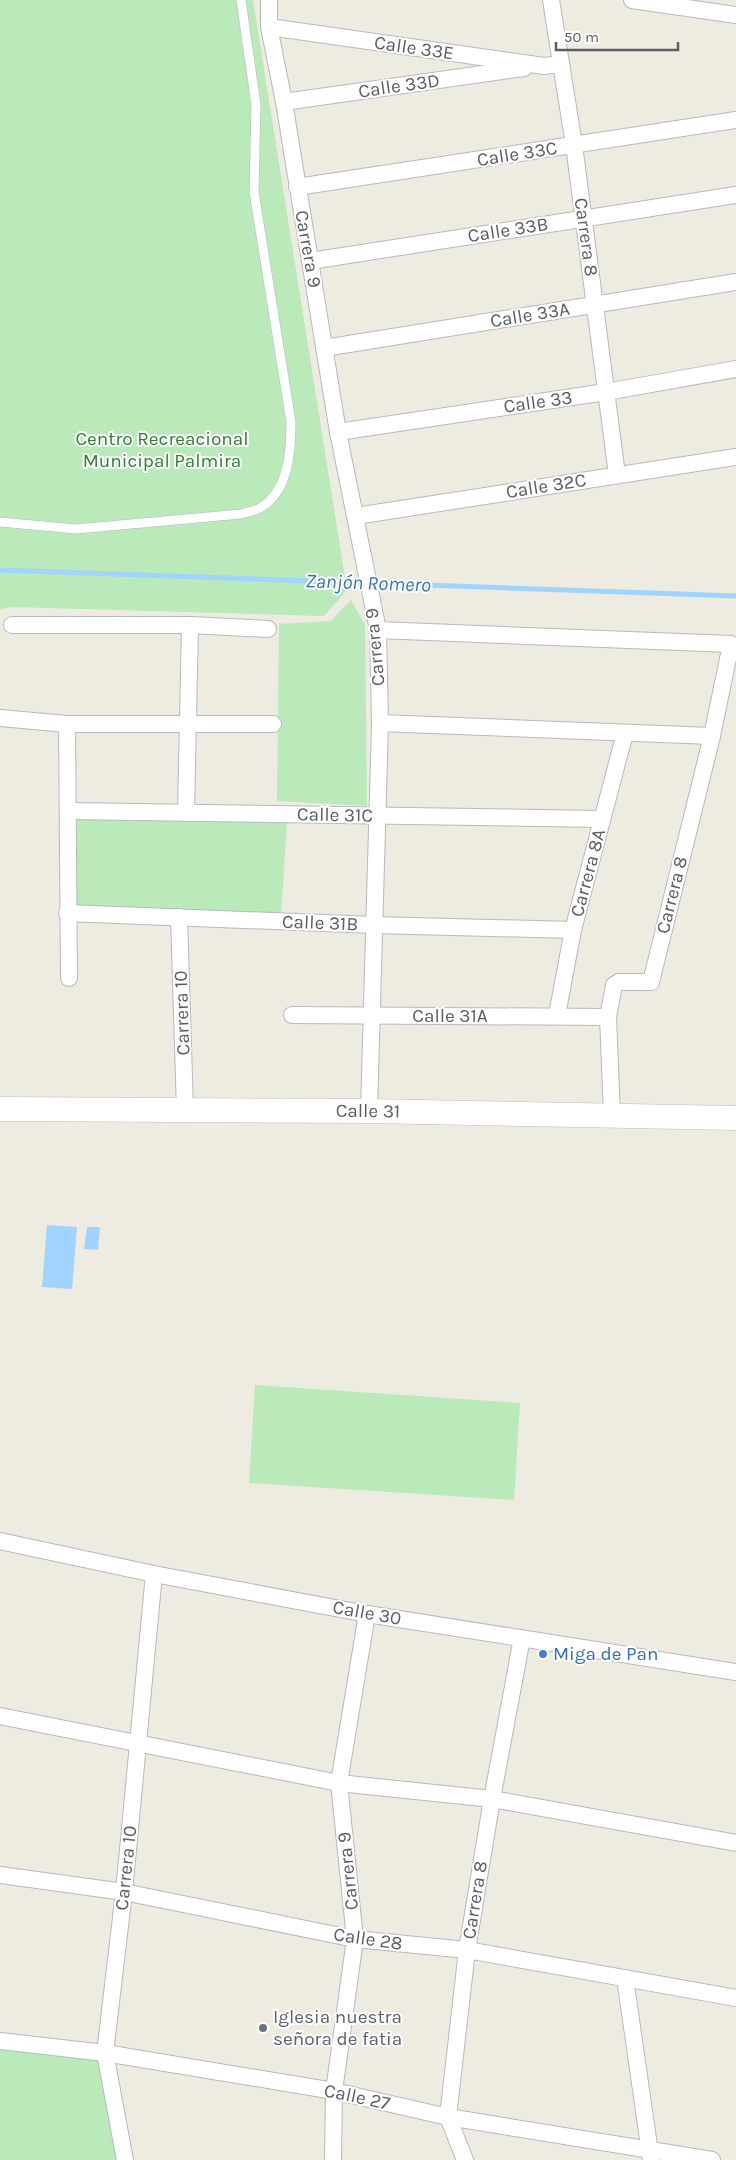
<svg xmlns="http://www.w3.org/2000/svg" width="736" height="2160" viewBox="0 0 736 2160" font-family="Karla,sans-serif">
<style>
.green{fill:#bae9ba}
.water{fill:#a0d4ff}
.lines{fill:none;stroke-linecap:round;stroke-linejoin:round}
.stream{stroke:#a0d4ff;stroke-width:5}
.service-casing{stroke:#b6b9bf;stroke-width:10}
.minor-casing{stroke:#b6b9bf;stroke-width:18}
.secondary-casing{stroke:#b9bdc4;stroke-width:25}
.service{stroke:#fff;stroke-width:9}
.minor{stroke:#fff;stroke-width:16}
.secondary{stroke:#fff;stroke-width:24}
.shop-dot{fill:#3f7fe0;stroke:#fff;stroke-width:2}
.worship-dot{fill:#6b7280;stroke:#fff;stroke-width:2}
.labels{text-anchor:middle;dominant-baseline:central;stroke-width:4;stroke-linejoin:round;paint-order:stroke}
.street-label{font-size:19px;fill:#595e63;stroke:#fff}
.park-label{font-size:19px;fill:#2a8230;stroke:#fff}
.shop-label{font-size:19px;fill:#366cbe;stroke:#fff;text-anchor:start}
.worship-label{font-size:19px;fill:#5b616d;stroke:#fff;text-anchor:start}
.water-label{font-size:20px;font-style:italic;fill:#3174bc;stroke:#fff}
</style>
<rect width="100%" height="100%" fill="#eeebe0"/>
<g class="green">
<polygon points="0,0 253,0 347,590 324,616 12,607 0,609"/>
<polygon points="351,600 365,625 367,806 277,801 279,624 331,621"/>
<polygon points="77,818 287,821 281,915 76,906"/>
<polygon points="255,1385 520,1403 514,1500 249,1483"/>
<polygon points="0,2041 105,2053 125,2160 0,2160"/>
</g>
<g class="water">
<polygon points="47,1225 77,1227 72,1289 42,1287"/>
<polygon points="87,1227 100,1227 98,1250 84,1249"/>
</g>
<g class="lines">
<polyline class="stream" points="0,570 736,596"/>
<g class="service-casing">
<path id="service" d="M 0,522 L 76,529 L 241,514 C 247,512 255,511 260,508 C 289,491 291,451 291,422 L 254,192 L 256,105 L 241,0"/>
</g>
<g class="minor-casing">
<g id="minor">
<polyline points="269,0 269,27 284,102 338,432 378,630 380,723 369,1111"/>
<polyline points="551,0 574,145 617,475"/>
<polyline points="632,0 736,15"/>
<polyline points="269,27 544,66 560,64"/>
<polyline points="284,102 524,68"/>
<polyline points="297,187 736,120"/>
<polyline points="310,261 736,195"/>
<polyline points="324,348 736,282"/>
<polyline points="338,432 606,392 736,369"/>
<polyline points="356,516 736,457"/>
<polyline points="12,625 190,625 268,629"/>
<polyline points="378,630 731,644 712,736 651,982 619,982 614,985 608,1017 612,1115"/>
<polyline points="0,718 67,724 273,724"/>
<polyline points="380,723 712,736"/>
<polyline points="67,724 69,978"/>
<polyline points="68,811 602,819"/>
<polyline points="186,813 190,625"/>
<polyline points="67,913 374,925 573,930"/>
<polyline points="179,917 185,1110"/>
<polyline points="292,1015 608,1017"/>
<polyline points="557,1015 573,930 625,733"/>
<polyline points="0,1541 154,1574 367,1614 736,1672"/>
<polyline points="0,1716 339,1783 492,1799 736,1843"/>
<polyline points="0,1875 124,1892 355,1939 467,1950 736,1998"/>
<polyline points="625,1978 651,2160"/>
<polyline points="0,2041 105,2053 334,2091 448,2117 712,2160"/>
<polyline points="125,2160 105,2053 124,1892 154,1574"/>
<polyline points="333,2160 334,2091 355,1939 339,1783 367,1614"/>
<polyline points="465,2160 448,2117 467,1950 492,1799 522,1638"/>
</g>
</g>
<g class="secondary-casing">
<g id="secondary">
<path id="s1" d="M 0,1109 L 369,1111 L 736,1118"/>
</g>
</g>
<use href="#service" class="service"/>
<use href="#minor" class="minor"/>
<use href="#secondary" class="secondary"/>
</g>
<circle class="shop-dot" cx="543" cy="1654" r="5"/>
<circle class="worship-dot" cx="263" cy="2028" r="5"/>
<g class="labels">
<g class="street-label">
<text transform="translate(414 48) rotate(8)">Calle 33E</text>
<text transform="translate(399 86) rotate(-8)">Calle 33D</text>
<text transform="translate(517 154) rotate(-9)">Calle 33C</text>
<text transform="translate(508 230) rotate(-9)">Calle 33B</text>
<text transform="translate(586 237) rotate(82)">Carrera 8</text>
<text transform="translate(308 249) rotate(80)">Carrera 9</text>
<text transform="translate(530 315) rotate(-9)">Calle 33A</text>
<text transform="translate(538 402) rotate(-8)">Calle 33</text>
<text transform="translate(546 486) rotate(-9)">Calle 32C</text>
<text transform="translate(375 647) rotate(-95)">Carrera 9</text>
<text transform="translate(335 815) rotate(1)">Calle 31C</text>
<text transform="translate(588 873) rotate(-75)">Carrera 8A</text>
<text transform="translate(672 895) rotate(-76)">Carrera 8</text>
<text transform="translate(320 923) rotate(2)">Calle 31B</text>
<text transform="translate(182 1013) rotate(-92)">Carrera 10</text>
<text x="450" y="1016">Calle 31A</text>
<text stroke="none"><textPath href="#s1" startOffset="368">Calle 31</textPath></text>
<text transform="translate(367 1613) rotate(10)">Calle 30</text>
<text transform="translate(126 1868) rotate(-84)">Carrera 10</text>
<text transform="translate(348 1871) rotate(-96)">Carrera 9</text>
<text transform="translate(475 1900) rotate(-81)">Carrera 8</text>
<text transform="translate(368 1939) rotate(8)">Calle 28</text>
<text transform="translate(357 2097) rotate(12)">Calle 27</text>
</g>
<g class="park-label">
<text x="162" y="439">Centro Recreacional<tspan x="162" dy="22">Municipal Palmira</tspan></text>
</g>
<g class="shop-label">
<text x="553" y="1654">Miga de Pan</text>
</g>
<g class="worship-label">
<text x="273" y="2017">Iglesia nuestra<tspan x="273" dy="22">señora de fatia</tspan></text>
</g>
<g class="water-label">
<text transform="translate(368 583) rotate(2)">Zanjón Romero</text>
</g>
</g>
<path d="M556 42v8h122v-8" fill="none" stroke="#595e63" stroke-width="2.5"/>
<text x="564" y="42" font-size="15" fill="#595e63" stroke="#ffffff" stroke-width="4" paint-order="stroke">50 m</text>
</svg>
